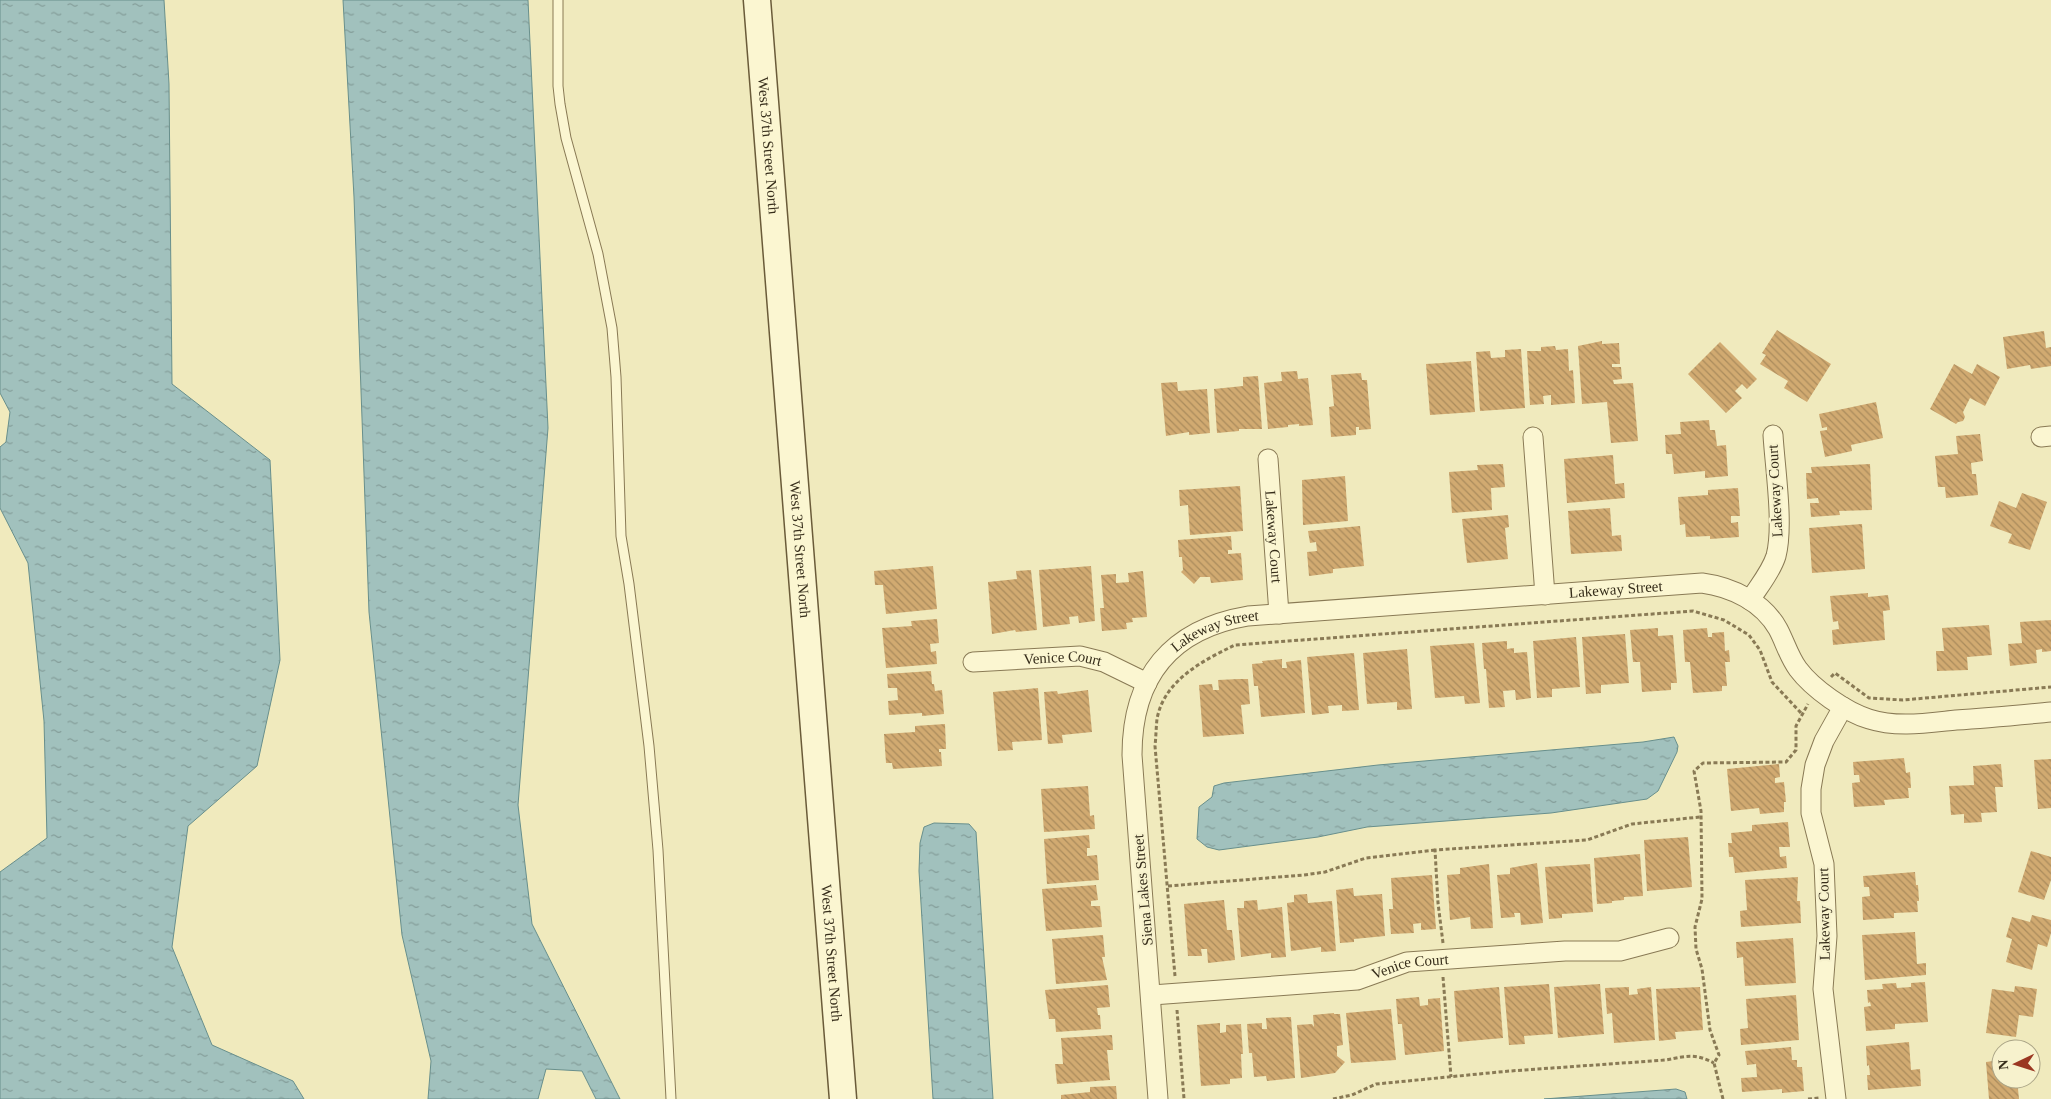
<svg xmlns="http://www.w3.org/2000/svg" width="2051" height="1099" viewBox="0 0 2051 1099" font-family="'Times New Roman',serif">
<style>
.water{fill:url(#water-ripples);stroke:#688f8c}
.building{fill:url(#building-back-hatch)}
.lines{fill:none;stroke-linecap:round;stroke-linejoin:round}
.lane-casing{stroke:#897a55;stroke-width:11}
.street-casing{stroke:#897a55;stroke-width:21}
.secondary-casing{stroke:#6a5b39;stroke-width:29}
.path{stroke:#897a55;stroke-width:3;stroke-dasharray:4 2.5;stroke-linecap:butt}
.lane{stroke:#fbf6d1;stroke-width:9}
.street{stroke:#fbf6d1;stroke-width:19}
.secondary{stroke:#fbf6d1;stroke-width:26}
.labels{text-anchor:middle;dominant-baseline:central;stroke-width:4.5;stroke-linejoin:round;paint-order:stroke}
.street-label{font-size:15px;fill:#372e1b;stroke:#f7f2cd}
</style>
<defs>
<pattern id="water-ripples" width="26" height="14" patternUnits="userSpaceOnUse" patternTransform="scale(1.25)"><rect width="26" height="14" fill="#a1c1bd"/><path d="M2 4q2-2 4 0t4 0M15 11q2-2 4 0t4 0" fill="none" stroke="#849d99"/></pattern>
<pattern id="building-back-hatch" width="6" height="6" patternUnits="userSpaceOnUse" patternTransform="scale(1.25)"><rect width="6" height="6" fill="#d1aa71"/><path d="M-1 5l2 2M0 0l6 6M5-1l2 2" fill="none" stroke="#aa8b5c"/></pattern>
</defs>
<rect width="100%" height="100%" fill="#f0eabd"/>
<g class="water">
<polygon points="0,0 164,0 169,84 172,384 270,460 280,660 257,766 188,826 172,947 212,1045 293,1081 304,1099 0,1099 0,872 47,838 44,721 28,563 0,508 0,447 6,442 10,412 0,393"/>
<polygon points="343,0 528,0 548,428 518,805 532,924 620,1099 596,1099 582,1071 546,1069 538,1099 428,1099 431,1061 402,935 369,612 354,197"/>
<polygon points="1674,737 1678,746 1677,752 1658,791 1647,799 1551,813 1367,827 1318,837 1219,850 1207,847 1197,839 1199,807 1212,797 1214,786 1224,783 1378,765 1643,742"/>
<polygon points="934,823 969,824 976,832 993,1099 933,1099 919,871 920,843 924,827"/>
<polygon points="1676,1089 1685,1092 1687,1099 1544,1099"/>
</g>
<g class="building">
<polygon points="1777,330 1831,364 1807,402 1784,388 1788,381 1760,364 1766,355 1762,353"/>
<polygon points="2044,331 2046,348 2051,347 2051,366 2031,369 2030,365 2007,369 2003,337"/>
<polygon points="1602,341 1602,344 1619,343 1620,364 1612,364 1612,367 1621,367 1622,379 1613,380 1614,384 1633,383 1638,441 1611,443 1607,402 1582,404 1578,346"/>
<polygon points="1720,342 1757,379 1747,389 1742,384 1735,391 1742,398 1726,413 1688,374"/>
<polygon points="1555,346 1556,350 1568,349 1569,371 1573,370 1575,403 1551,405 1551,395 1543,396 1544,404 1530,405 1527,351 1541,351 1541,347"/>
<polygon points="1521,349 1525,408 1480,411 1476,352 1490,351 1491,358 1505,357 1505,350"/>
<polygon points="1471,361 1475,412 1430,415 1426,364"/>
<polygon points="1954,364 1972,374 1977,364 2000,377 1985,406 1970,398 1963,412 1965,417 1963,421 1958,422 1956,424 1930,409"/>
<polygon points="1297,371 1298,379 1308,378 1313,425 1299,426 1299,424 1288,425 1288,427 1268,429 1264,383 1282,381 1281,372"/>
<polygon points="1361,373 1362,380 1367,380 1371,429 1359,430 1359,427 1356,427 1356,435 1331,437 1329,407 1334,406 1331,375"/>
<polygon points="1258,376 1262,429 1239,429 1239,431 1217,433 1214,389 1243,386 1243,377"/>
<polygon points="1177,382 1178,391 1207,389 1210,433 1189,435 1189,432 1166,436 1161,383"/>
<polygon points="1876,402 1883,438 1851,445 1852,451 1825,457 1820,431 1827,430 1827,427 1822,428 1819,414"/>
<polygon points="1709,420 1710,430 1715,430 1717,446 1726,445 1728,476 1705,478 1705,471 1674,474 1672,454 1666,454 1665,435 1681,434 1680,422"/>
<polygon points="1980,434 1983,461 1971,463 1972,474 1976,474 1978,495 1946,498 1945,487 1938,487 1935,456 1958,454 1956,436"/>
<polygon points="1613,455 1615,484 1624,483 1625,498 1567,503 1564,459"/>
<polygon points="1503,464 1505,487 1491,488 1492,510 1452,513 1449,472 1478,470 1477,465"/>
<polygon points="1870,464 1872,510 1839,511 1840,515 1811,517 1810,503 1819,503 1818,498 1807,499 1806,473 1812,473 1811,467"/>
<polygon points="1345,476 1348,521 1303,525 1302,480"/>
<polygon points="1240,486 1243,531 1190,535 1188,505 1180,506 1179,490"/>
<polygon points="1738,488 1740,516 1731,516 1731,523 1738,522 1739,537 1710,539 1710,536 1686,537 1685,524 1680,525 1678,497 1708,495 1708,490"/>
<polygon points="2022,493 2047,502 2030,550 2008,543 2012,534 1990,526 1999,501 2016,508"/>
<polygon points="1610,508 1612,536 1621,535 1622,551 1571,554 1568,511"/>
<polygon points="1508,515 1509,527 1505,528 1508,559 1467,563 1462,519"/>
<polygon points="1862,524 1865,569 1812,573 1809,528"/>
<polygon points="1360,526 1364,566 1333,569 1333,573 1309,576 1307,552 1317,551 1316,542 1310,543 1308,531"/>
<polygon points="1231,536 1232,550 1228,550 1228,554 1241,553 1243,580 1211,583 1210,577 1200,577 1194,584 1181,572 1183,570 1182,557 1179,557 1178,540"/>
<polygon points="933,566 937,609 886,614 883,585 875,585 874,571"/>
<polygon points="1091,566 1095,621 1079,623 1078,616 1069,617 1070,624 1043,627 1039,570"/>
<polygon points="1031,570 1037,630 1016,632 1015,630 992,634 988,582 1017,579 1016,571"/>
<polygon points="1143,571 1147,617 1132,618 1133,622 1126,623 1127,629 1102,631 1100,608 1104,608 1101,575 1116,574 1116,583 1129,582 1128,573"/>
<polygon points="1868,593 1868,597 1888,595 1890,610 1883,611 1885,640 1833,645 1832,630 1839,629 1838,621 1833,622 1830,596"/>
<polygon points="937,619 939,643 930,644 931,652 936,651 937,664 886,668 882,628 912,626 911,621"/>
<polygon points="2051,620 2051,651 2042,652 2042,649 2036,650 2037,663 2010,666 2008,644 2022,643 2020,622"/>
<polygon points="1989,625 1992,655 1967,657 1968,670 1937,671 1936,651 1944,651 1942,628"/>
<polygon points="1658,628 1658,636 1673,635 1677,683 1671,683 1671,690 1642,692 1640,662 1633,662 1630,630"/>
<polygon points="1707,628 1708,637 1712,637 1712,633 1724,632 1725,651 1729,650 1730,662 1725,662 1727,686 1722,686 1722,691 1693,693 1690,662 1685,662 1683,630"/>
<polygon points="1625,634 1629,683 1601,685 1601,693 1586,694 1582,637"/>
<polygon points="1576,637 1580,687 1552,689 1552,697 1537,698 1533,641"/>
<polygon points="1507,641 1507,649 1514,648 1514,653 1527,652 1531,698 1516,700 1515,690 1503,691 1505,707 1489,708 1486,669 1484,669 1482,643"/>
<polygon points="1474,643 1480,703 1465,704 1464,696 1435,698 1430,646"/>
<polygon points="1407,649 1412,709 1397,710 1397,702 1367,704 1363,653"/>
<polygon points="1354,653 1359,710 1342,711 1342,705 1328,706 1329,713 1312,715 1307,657"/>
<polygon points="1282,659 1282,668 1287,668 1286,662 1301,660 1305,713 1261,717 1258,686 1254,686 1252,664 1263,663 1262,661"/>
<polygon points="931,671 932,684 934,684 935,691 942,690 944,714 922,716 922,713 889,715 888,701 898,700 897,688 888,688 887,674"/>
<polygon points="1238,679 1248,679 1250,704 1241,705 1244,734 1203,737 1199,685 1212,684 1213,690 1219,690 1218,680"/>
<polygon points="1038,688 1042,740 1012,742 1013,750 998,751 993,692"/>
<polygon points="1088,690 1092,732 1062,735 1063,743 1048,744 1044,692 1057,691 1058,694"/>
<polygon points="945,724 946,749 939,749 939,752 941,752 942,766 893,769 892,763 886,763 884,734 915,732 915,726"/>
<polygon points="1904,758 1906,773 1910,772 1911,788 1908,788 1909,798 1884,800 1885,805 1854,807 1852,783 1860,782 1859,775 1854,775 1853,762"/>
<polygon points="2051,759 2051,808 2038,809 2034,760"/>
<polygon points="1779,764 1780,777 1775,778 1775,783 1784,782 1786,802 1784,802 1784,812 1760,814 1759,808 1731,811 1727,769"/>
<polygon points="2001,764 2003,787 1995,787 1997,812 1981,813 1982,822 1964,823 1964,814 1951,815 1949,786 1974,785 1973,766"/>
<polygon points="1088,786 1090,816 1094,815 1095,829 1044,832 1041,789"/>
<polygon points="1788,822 1790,847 1779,847 1780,857 1786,856 1787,868 1735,873 1733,857 1729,857 1728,843 1732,843 1731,833 1752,831 1752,825"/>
<polygon points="1089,835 1090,848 1087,848 1087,856 1097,855 1099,880 1047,884 1044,839"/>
<polygon points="1688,837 1692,887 1647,891 1644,840"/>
<polygon points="2031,851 2051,857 2051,880 2044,900 2018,892"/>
<polygon points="1640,854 1643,896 1624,897 1624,900 1612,901 1612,903 1597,904 1594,858"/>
<polygon points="1537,863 1543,923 1521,925 1520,913 1514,913 1515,917 1501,918 1497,875 1510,874 1510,868"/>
<polygon points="1489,864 1493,928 1471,929 1470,917 1450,920 1447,875 1460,874 1460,868"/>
<polygon points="1590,864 1593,912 1562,914 1562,918 1549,919 1545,867"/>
<polygon points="1915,872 1916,885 1918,885 1919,901 1917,901 1918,912 1894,913 1894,918 1863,920 1862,897 1870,896 1869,887 1864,887 1863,876"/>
<polygon points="1432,875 1436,929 1421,930 1421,923 1413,924 1414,933 1391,934 1389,909 1393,909 1391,878"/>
<polygon points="1798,877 1797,901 1800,901 1801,923 1741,927 1740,911 1747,910 1745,880"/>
<polygon points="1096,885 1098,900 1091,901 1091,906 1100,906 1102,927 1046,931 1042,889"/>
<polygon points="1353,888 1354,896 1382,894 1385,936 1354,939 1354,942 1340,943 1336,890"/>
<polygon points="1307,894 1308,903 1332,901 1336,951 1321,952 1321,947 1291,951 1287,903 1294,902 1294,895"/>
<polygon points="1224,900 1227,930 1232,930 1235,960 1208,963 1207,949 1201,949 1202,956 1188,956 1184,904"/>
<polygon points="1257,900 1258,910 1282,907 1286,957 1271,958 1271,953 1241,957 1237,908 1244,908 1244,901"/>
<polygon points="2032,915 2051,920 2051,933 2047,947 2038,944 2032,970 2006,962 2012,939 2006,937 2012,917 2030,922"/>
<polygon points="1915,932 1917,964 1926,963 1926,975 1865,980 1862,935"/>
<polygon points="1103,935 1105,957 1102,957 1107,980 1056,984 1052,939"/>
<polygon points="1793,938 1796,983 1745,986 1743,957 1737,958 1736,942"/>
<polygon points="1925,982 1928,1022 1895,1024 1895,1029 1866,1031 1864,1007 1871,1006 1870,1002 1868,1003 1867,990 1883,989 1882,984 1896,983 1897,988 1911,987 1911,983"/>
<polygon points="1549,984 1553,1034 1524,1036 1525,1044 1509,1045 1504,987"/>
<polygon points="1600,984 1604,1034 1558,1038 1554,987"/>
<polygon points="1108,985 1110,1007 1097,1008 1098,1015 1100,1015 1101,1029 1056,1032 1055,1019 1049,1019 1045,990"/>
<polygon points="2015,986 2037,989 2033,1017 2019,1015 2016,1037 1986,1033 1992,989 2014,992"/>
<polygon points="1499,987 1503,1038 1458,1042 1454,991"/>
<polygon points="1629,987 1629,995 1638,994 1637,989 1651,987 1655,1040 1614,1043 1612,1013 1607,1014 1605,988"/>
<polygon points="1700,987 1703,1030 1675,1032 1676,1039 1659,1041 1656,989"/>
<polygon points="1796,995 1799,1040 1741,1045 1740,1029 1748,1028 1746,999"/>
<polygon points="1419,997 1420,1006 1428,1005 1428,999 1440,998 1444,1051 1405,1055 1402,1024 1398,1024 1396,999"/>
<polygon points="1391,1009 1396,1060 1351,1063 1346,1013"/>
<polygon points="1334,1013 1334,1014 1340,1014 1343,1045 1337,1046 1337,1056 1345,1062 1335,1073 1301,1078 1297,1025 1312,1024 1314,1027 1313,1015"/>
<polygon points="1291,1017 1295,1078 1267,1081 1266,1076 1254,1077 1252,1053 1249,1053 1247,1024 1262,1023 1262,1029 1267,1029 1266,1018"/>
<polygon points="1220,1023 1220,1033 1226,1032 1226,1025 1241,1024 1243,1054 1241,1054 1242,1078 1230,1079 1230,1084 1201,1086 1197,1025"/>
<polygon points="1112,1035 1113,1050 1107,1050 1110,1080 1057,1084 1055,1064 1063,1064 1061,1038"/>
<polygon points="1909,1042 1911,1070 1920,1069 1921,1086 1868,1090 1867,1075 1870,1075 1869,1065 1867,1066 1866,1046"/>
<polygon points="1791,1047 1792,1060 1797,1060 1797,1067 1802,1067 1804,1091 1782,1093 1782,1089 1742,1092 1741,1078 1757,1077 1756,1064 1747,1065 1745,1051"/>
<polygon points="2001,1060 2001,1079 2017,1079 2019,1099 1989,1099 1986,1062"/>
<polygon points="1116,1086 1117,1099 1061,1099 1061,1095 1090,1092 1090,1087"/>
</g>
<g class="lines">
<g class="lane-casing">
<polyline id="lane" points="558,0 558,86 560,104 566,138 598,254 612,328 616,377 621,536 629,584 649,746 658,850 671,1099"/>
</g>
<g class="street-casing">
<g id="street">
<polyline points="1533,437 1545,595"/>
<polyline points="2041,437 2051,436"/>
<path id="s1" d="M 1268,459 L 1279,614"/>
<path d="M 1750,600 C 1759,586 1771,572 1776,556 C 1784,526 1775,468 1773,435"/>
<path id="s2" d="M 973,662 L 1080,656 L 1104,662 L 1147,683"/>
<path id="s3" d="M 1152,995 L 1357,980 L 1407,962 L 1565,951 L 1620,951 L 1669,938"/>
<path id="s4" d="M 1158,1099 L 1132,755 C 1132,677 1171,629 1248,616 L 1702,583 C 1732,587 1763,602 1778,629 C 1785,642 1789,657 1798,669 C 1813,689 1846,712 1869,719 C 1897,728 1927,723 1956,720 C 1988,718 2019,715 2051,712"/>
<polyline points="1836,1099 1823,989 1827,936 1824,864 1811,813 1811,789 1815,765 1824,741 1843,707"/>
</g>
</g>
<g class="secondary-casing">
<g id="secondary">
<path id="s5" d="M 757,0 L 843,1099"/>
</g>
</g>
<g class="path">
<polyline points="1831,677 1835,673 1869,698 1903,700 2051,687"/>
<polyline points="1168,886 1304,875 1325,872 1366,858 1435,850"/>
<polyline points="1443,943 1438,903 1435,850 1587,840 1632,824 1700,817"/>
<path d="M 1175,976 L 1155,746 C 1156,737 1156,728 1157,719 C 1164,680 1204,660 1235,645 L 1693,611 L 1724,620 L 1749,635 L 1760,650 L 1772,682 L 1802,714"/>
<polyline points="1443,977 1451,1077"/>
<polyline points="1177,1010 1184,1099"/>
<path d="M 1333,1099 L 1352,1095 L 1376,1084 L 1510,1071 L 1666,1060 C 1686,1056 1695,1053 1714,1063"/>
<polyline points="1723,1099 1714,1063 1719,1055 1710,1030 1702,969 1696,949 1695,927 1702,899 1701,811 1694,771 1703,763 1786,762 1796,750 1796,726 1808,704"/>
<polyline points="1808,1099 1819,1098"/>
</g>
<use href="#lane" class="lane"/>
<use href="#street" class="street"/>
<use href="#secondary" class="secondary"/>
</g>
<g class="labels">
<g class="street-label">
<text stroke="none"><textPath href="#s5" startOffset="146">West 37th Street North</textPath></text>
<text transform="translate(1775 491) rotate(-93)">Lakeway Court</text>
<text stroke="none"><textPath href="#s1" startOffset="78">Lakeway Court</textPath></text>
<text stroke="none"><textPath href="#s5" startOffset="551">West 37th Street North</textPath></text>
<text stroke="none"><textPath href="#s4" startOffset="914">Lakeway Street</textPath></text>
<text stroke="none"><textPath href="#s4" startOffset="509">Lakeway Street</textPath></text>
<text stroke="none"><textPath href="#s2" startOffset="90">Venice Court</textPath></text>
<text transform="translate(1143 890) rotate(-95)">Siena Lakes Street</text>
<text transform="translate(1824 914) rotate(-91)">Lakeway Court</text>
<text stroke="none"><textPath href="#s5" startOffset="956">West 37th Street North</textPath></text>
<text stroke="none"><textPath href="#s3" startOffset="261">Venice Court</textPath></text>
</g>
</g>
<g transform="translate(2016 1064) rotate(266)"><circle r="24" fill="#f7f2cd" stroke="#aaa486"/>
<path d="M0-4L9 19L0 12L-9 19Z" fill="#9b3722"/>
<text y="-8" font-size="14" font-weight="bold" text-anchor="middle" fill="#372e1b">N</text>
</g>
</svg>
